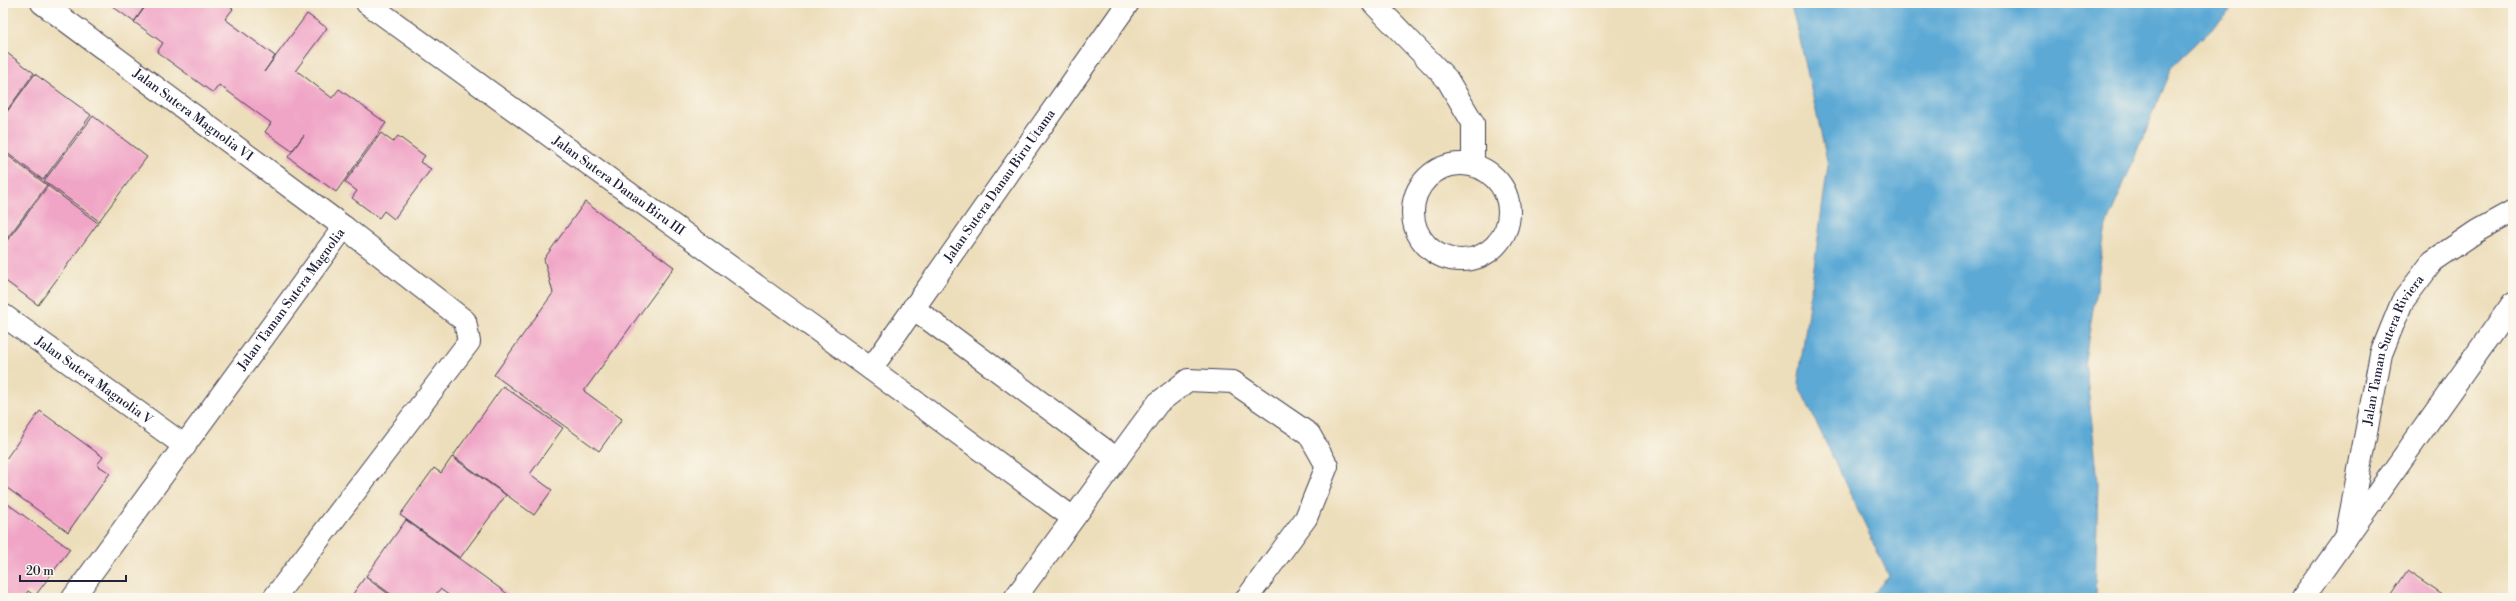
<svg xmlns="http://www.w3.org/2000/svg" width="2516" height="601" viewBox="0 0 2516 601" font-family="'Libre Bodoni',serif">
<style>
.water{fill:#5ba9d5;stroke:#3e6688}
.building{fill:#f0a4c6}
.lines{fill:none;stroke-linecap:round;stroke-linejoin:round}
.street-casing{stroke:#403e4e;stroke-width:24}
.street{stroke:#fff;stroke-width:22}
.labels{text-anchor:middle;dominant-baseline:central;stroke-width:3.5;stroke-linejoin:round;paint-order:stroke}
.street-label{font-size:13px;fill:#22223b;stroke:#fbf7ec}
</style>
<rect width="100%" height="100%" fill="#fbf7ec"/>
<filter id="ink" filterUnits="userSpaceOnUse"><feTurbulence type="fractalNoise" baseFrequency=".025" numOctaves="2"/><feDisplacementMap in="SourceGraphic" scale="8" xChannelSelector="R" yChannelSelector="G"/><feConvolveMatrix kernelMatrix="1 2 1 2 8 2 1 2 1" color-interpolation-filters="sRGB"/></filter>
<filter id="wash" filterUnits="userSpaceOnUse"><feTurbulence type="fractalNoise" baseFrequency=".012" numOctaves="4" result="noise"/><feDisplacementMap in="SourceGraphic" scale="16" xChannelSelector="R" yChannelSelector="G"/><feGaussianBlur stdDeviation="0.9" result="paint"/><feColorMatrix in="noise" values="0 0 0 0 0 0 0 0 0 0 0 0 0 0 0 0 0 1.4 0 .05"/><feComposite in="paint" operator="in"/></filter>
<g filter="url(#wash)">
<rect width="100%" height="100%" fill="#eddebb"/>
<polygon class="water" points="1790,3 2238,3 2173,66 2106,226 2085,360 2098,481 2095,598 1869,598 1889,576 1798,384 1828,165 1799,35"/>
<g id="blocks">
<g class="building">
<polygon points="108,3 147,3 134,22"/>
<polygon points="148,3 225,3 233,9 225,19 275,56 264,72 307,14 327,28 296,70 332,98 339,89 386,123 336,192 288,157 304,135 292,151 265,132 271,123 241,101 219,85 213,93 157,52 163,43 134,22"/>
<polygon points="3,50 34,73 3,116"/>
<polygon points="35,74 91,115 43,180 3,150 3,117"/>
<polygon points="93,116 147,157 99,221 44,181"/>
<polygon points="381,133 393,142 398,136 425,156 420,162 431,169 394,219 384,211 379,218 352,198 357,191 345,182"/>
<polygon points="3,152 47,185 3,244"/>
<polygon points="48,186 98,223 38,305 3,279 3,246"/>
<polygon points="585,202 674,267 584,391 622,419 599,451 494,375 553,293 544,259"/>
<polygon points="503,386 563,428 530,474 552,490 534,515 453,456"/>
<polygon points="40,411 103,457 97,465 110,473 68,532 3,485 3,463"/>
<polygon points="452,457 506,495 460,558 400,515 434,468 441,473"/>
<polygon points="5,502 70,549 35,596 28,591 23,598 3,598 3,505"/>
<polygon points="406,520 509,595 506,598 453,598 440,589 433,598 396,598 366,576"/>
<polygon points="2407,571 2447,598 2389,598"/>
<polygon points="365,577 394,598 350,598"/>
</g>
</g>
</g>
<g filter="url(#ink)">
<use href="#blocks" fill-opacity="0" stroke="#403e4e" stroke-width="1"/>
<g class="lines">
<g class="street-casing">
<g id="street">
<path id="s1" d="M 42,3 L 344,227 L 465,321 L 469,342 L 274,598"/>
<path id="s2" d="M 367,3 L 871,369 L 1073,518"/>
<polyline points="1373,3 1447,79 1473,123 1473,164"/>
<circle cx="1461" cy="212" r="48"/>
<polyline points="913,308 1117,459"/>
<path id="s3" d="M 3,315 L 185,446"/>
<path id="s4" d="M 871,369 L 1128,3"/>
<path id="s5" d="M 2346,538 L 2381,354 L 2402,302 L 2433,261 L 2477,231 L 2513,211"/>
<path id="s6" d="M 73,598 L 344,227"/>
<polyline points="1015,598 1158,403 1188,380 1233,382 1309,434 1327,466 1306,518 1247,598"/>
<polyline points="2303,598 2513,303"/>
</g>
</g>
<use href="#street" class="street"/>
</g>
</g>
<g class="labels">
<g class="street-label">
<text stroke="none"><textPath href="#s1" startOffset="188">Jalan Sutera Magnolia VI</textPath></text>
<text stroke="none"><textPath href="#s2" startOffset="311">Jalan Sutera Danau Biru III</textPath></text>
<text stroke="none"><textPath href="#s4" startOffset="224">Jalan Sutera Danau Biru Utama</textPath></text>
<text stroke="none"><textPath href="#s6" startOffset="370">Jalan Taman Sutera Magnolia</textPath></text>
<text stroke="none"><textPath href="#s5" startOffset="195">Jalan Taman Sutera Riviera</textPath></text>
<text stroke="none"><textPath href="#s3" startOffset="112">Jalan Sutera Magnolia V</textPath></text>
</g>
</g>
<rect width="2516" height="601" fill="none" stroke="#fbf7ec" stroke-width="16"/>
<path d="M20 575v6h106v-6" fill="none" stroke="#22223b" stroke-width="2"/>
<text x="26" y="575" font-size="12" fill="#22223b" stroke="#fbf7ec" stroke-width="3" paint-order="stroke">20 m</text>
</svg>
